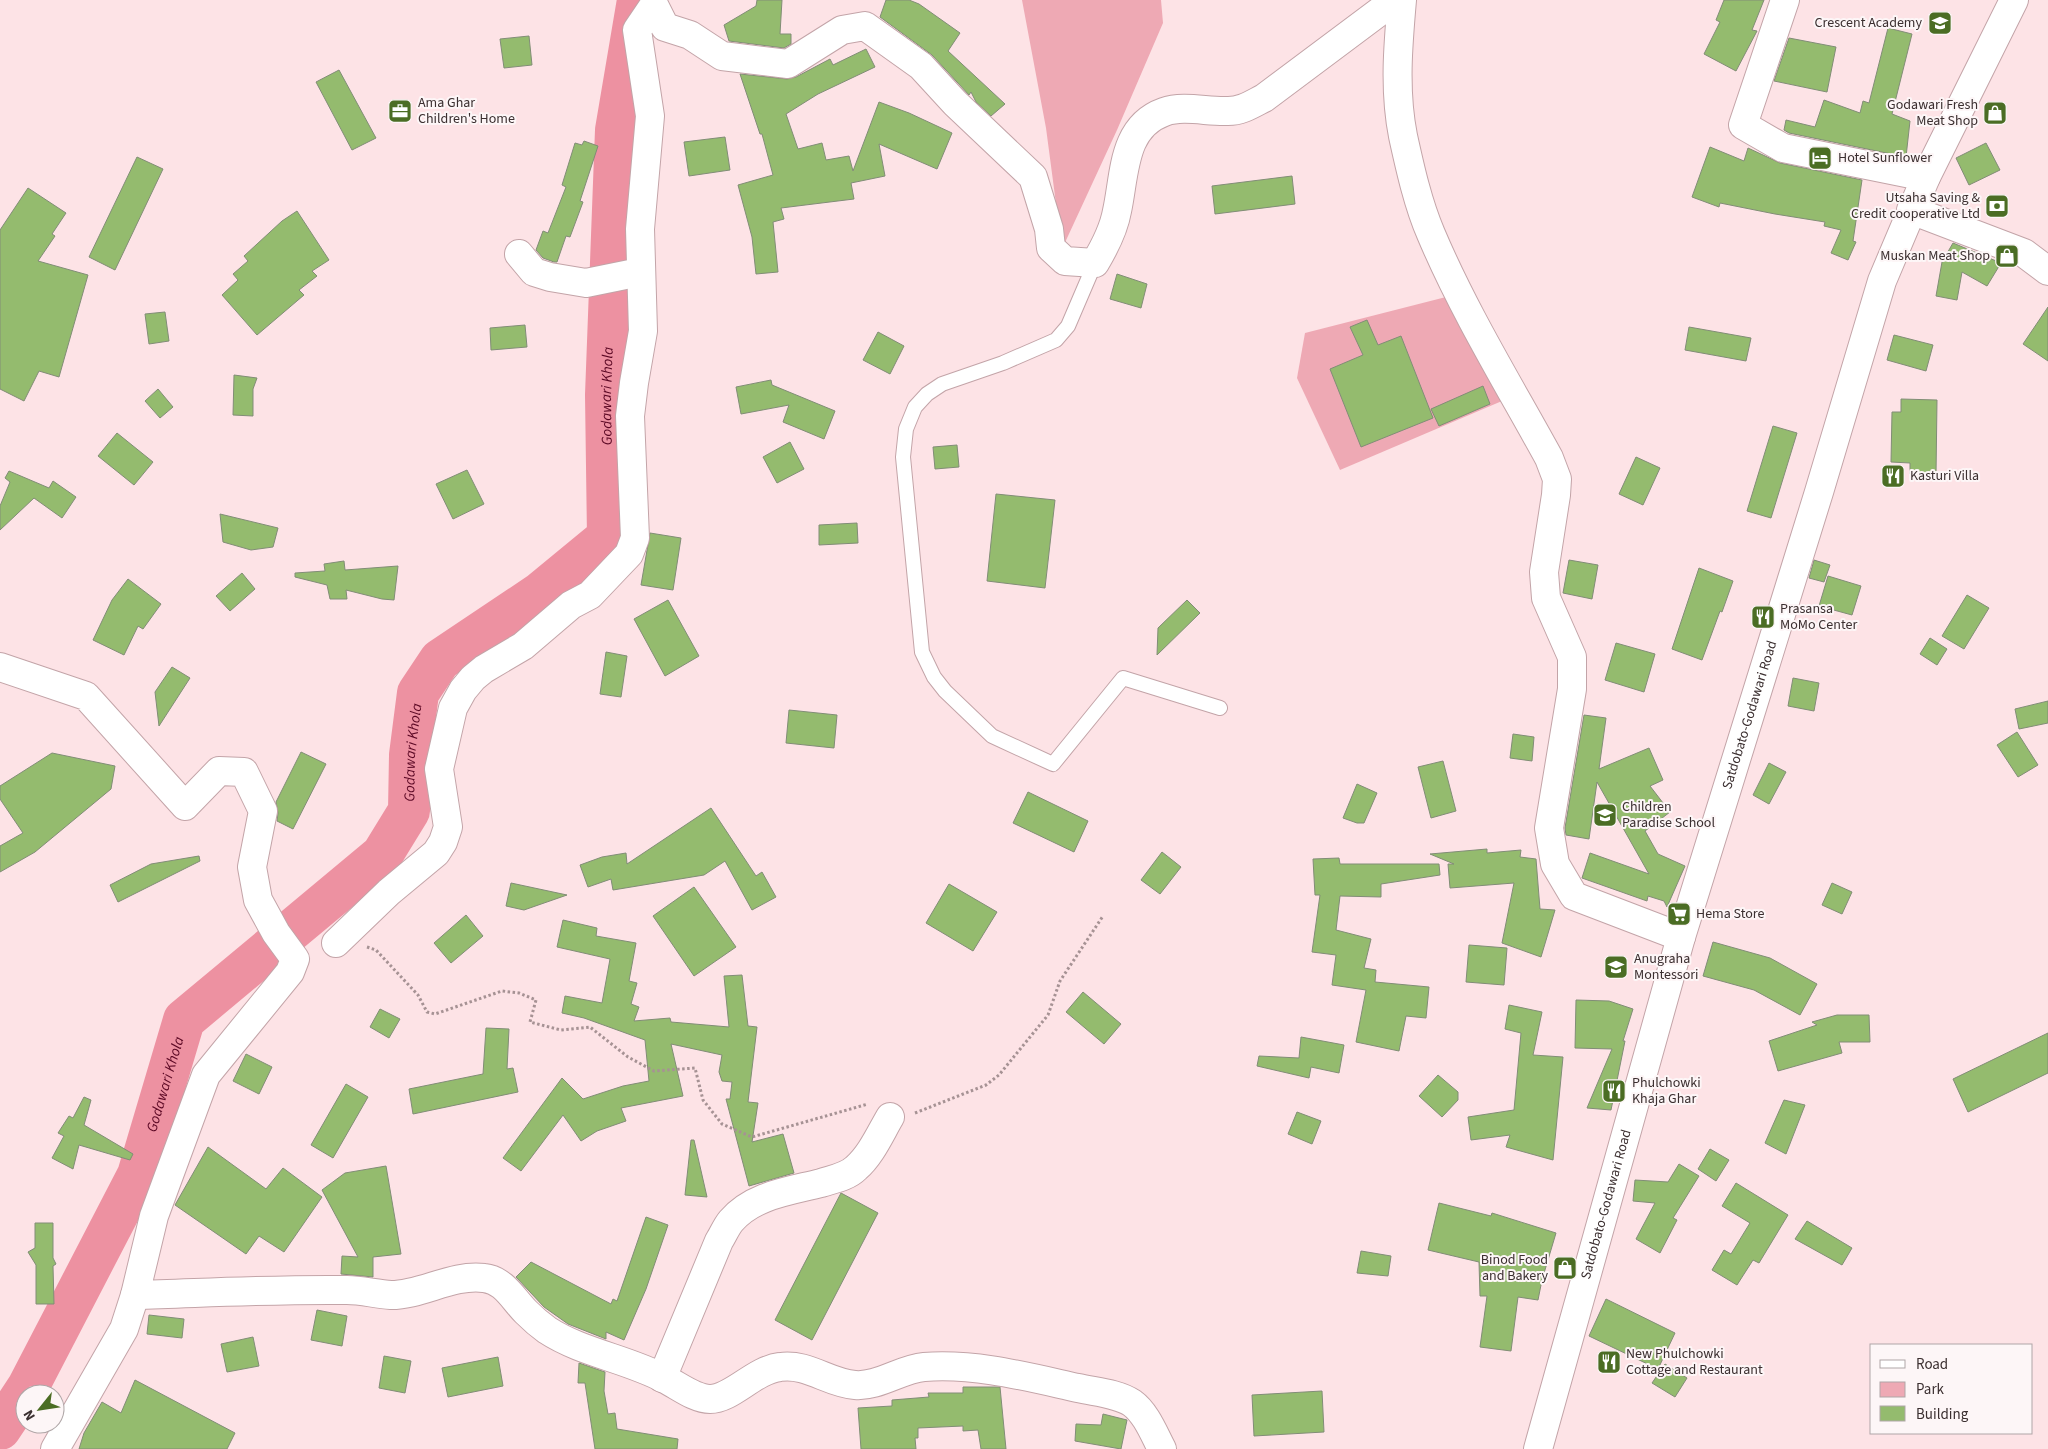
<svg xmlns="http://www.w3.org/2000/svg" width="2048" height="1449" viewBox="0 0 2048 1449" font-family="'Source Sans 3',sans-serif">
<style>
.green{fill:#eea9b4}
.lines{fill:none;stroke-linecap:round;stroke-linejoin:round}
.river{stroke:#ed91a1;stroke-width:42}
.building{fill:#94bb6e;stroke:#818d76}
.service-casing{stroke:#c3a4a8;stroke-width:16}
.minor-casing{stroke:#c3a4a8;stroke-width:30}
.tertiary-casing{stroke:#c3a4a8;stroke-width:30}
.path{stroke:#a69294;stroke-width:3;stroke-dasharray:2.5 2.5;stroke-linecap:butt}
.service{stroke:#fff;stroke-width:14}
.minor{stroke:#fff;stroke-width:28}
.tertiary{stroke:#fff;stroke-width:28}
.labels{text-anchor:middle;dominant-baseline:central;stroke-width:4;stroke-linejoin:round;paint-order:stroke}
.poi-label{font-size:14px;fill:#3b2f30;stroke:#fdf6f7;text-anchor:start}
.street-label{font-size:14px;fill:#3b2f30;stroke:#fdf6f7}
.water-label{font-size:15px;font-style:italic;fill:#5b0824;stroke:#fdf6f7}
</style>
<rect width="100%" height="100%" fill="#fde3e6"/>
<g class="green">
<polygon points="1022,0 1161,0 1163,23 1117,130 1062,249 1046,128"/>
<polygon points="1446,297 1502,401 1340,470 1297,378 1305,333"/>
</g>
<g class="lines">
<path class="river" id="s1" d="M 0,1429 L 28,1387 L 138,1175 L 184,1020 L 382,855 L 409,811 L 410,755 L 418,693 L 440,660 L 540,593 L 608,537 L 606,395 L 616,130 L 638,0"/>
</g>
<g class="building">
<polygon points="757,0 782,0 780,34 791,34 791,44 784,48 729,41 724,25 756,6"/>
<polygon points="886,0 909,0 919,4 960,33 948,51 1005,104 991,116 976,102 971,92 969,95 932,55 880,17"/>
<polygon points="1724,0 1764,0 1752,30 1757,31 1736,71 1704,54 1720,22 1716,20"/>
<polygon points="1888,28 1912,34 1892,114 1910,121 1906,157 1789,133 1784,130 1786,120 1815,127 1824,100 1860,113 1863,101 1869,103"/>
<polygon points="529,36 532,65 504,68 500,39"/>
<polygon points="1789,38 1836,47 1827,92 1774,81"/>
<polygon points="866,49 875,67 818,94 786,114 798,149 822,143 826,160 849,156 853,171 879,102 909,113 952,133 937,169 879,144 885,176 851,183 854,199 781,208 784,219 773,222 778,272 756,274 752,237 738,185 773,175 762,134 760,134 740,74 787,79 796,77 830,59 833,65"/>
<polygon points="339,70 376,138 352,150 316,82"/>
<polygon points="725,137 730,170 689,176 684,142"/>
<polygon points="584,141 598,146 580,201 583,202 570,237 566,236 557,262 554,262 543,258 536,250 543,231 548,233 566,187 562,185 575,143 582,145"/>
<polygon points="1986,143 2000,170 1969,185 1956,158"/>
<polygon points="1710,147 1744,161 1748,148 1780,163 1862,180 1853,241 1856,242 1848,260 1831,253 1841,230 1824,226 1825,222 1775,214 1720,203 1719,207 1692,197"/>
<polygon points="137,157 163,169 115,270 89,257"/>
<polygon points="1292,176 1295,204 1215,214 1212,186"/>
<polygon points="28,188 66,213 52,234 55,236 38,261 88,275 59,377 39,371 24,401 0,389 0,230"/>
<polygon points="297,211 329,260 312,271 317,276 299,290 304,295 257,335 222,295 238,280 233,274 248,261 244,256 282,221"/>
<polygon points="1953,243 2001,263 1987,286 1962,272 1957,300 1936,296 1942,262"/>
<polygon points="1117,274 1147,284 1141,308 1110,299"/>
<polygon points="2048,307 2048,361 2023,344"/>
<polygon points="165,312 169,341 149,344 145,314"/>
<polygon points="1367,320 1378,345 1401,336 1433,418 1361,447 1330,369 1363,355 1350,327"/>
<polygon points="525,325 527,347 491,350 490,328"/>
<polygon points="1689,327 1751,338 1746,361 1685,350"/>
<polygon points="878,332 904,346 890,374 863,360"/>
<polygon points="1894,335 1933,345 1926,371 1887,360"/>
<polygon points="234,375 257,378 253,389 253,416 233,415"/>
<polygon points="771,380 772,385 835,411 824,439 783,422 789,405 741,414 736,387"/>
<polygon points="1483,386 1490,404 1439,426 1431,409"/>
<polygon points="158,389 173,407 160,418 145,401"/>
<polygon points="1901,399 1937,400 1936,475 1910,474 1910,463 1891,462 1892,412 1901,412"/>
<polygon points="1773,426 1797,433 1771,518 1747,511"/>
<polygon points="117,433 153,462 134,485 98,456"/>
<polygon points="790,442 804,469 777,483 763,457"/>
<polygon points="957,445 959,467 935,469 933,447"/>
<polygon points="1636,457 1660,468 1643,505 1619,494"/>
<polygon points="467,470 484,504 453,519 436,484"/>
<polygon points="9,471 49,488 53,481 76,497 62,518 34,498 0,530 0,506 10,482 5,478"/>
<polygon points="996,494 1055,500 1045,588 987,581"/>
<polygon points="220,514 278,528 273,547 251,550 223,542"/>
<polygon points="857,523 858,543 819,545 819,525"/>
<polygon points="650,533 681,538 673,590 641,585"/>
<polygon points="1569,560 1598,565 1592,599 1563,593"/>
<polygon points="1814,560 1830,565 1824,582 1809,578"/>
<polygon points="344,561 345,570 398,566 394,600 382,599 346,590 347,599 330,599 327,585 295,577 295,573 325,571 324,564"/>
<polygon points="1699,568 1733,581 1722,612 1720,611 1702,660 1672,649"/>
<polygon points="242,573 255,589 230,611 216,596"/>
<polygon points="1828,576 1861,586 1852,615 1819,606"/>
<polygon points="128,579 161,604 143,629 138,626 124,655 93,640 112,600"/>
<polygon points="1967,595 1989,608 1964,649 1942,636"/>
<polygon points="668,600 699,656 665,676 634,619"/>
<polygon points="1187,600 1200,613 1157,655 1158,628"/>
<polygon points="1930,638 1947,649 1937,665 1920,654"/>
<polygon points="1616,643 1655,654 1644,692 1605,680"/>
<polygon points="606,652 627,656 621,697 600,694"/>
<polygon points="172,667 190,678 159,726 155,692"/>
<polygon points="1793,678 1819,683 1814,711 1788,706"/>
<polygon points="2048,701 2048,723 2019,729 2015,709"/>
<polygon points="789,710 837,715 834,748 786,743"/>
<polygon points="1584,715 1606,718 1599,769 1649,748 1663,780 1650,786 1670,812 1645,831 1658,854 1685,866 1667,907 1664,901 1648,896 1647,901 1582,878 1590,853 1649,874 1597,782 1589,839 1566,835 1565,828"/>
<polygon points="2017,732 2038,765 2018,777 1997,745"/>
<polygon points="1513,734 1534,737 1532,761 1510,758"/>
<polygon points="301,752 326,764 293,829 277,821 278,813 276,802"/>
<polygon points="52,753 115,766 111,789 35,852 0,872 0,846 23,833 0,799 0,786"/>
<polygon points="1443,761 1456,811 1431,818 1418,767"/>
<polygon points="1769,763 1786,772 1769,804 1753,795"/>
<polygon points="1357,784 1377,793 1364,823 1357,823 1343,818"/>
<polygon points="1028,792 1088,821 1074,852 1013,823"/>
<polygon points="711,808 756,876 762,872 776,897 752,910 725,861 704,875 613,890 611,879 588,887 580,865 602,857 626,853 627,864"/>
<polygon points="1487,849 1487,853 1521,850 1520,857 1536,859 1540,909 1555,910 1541,957 1502,943 1514,883 1450,888 1448,864 1454,864 1430,854"/>
<polygon points="1162,852 1181,867 1160,894 1141,880"/>
<polygon points="199,856 200,861 118,902 110,885 151,864"/>
<polygon points="1339,858 1340,864 1439,864 1440,875 1381,884 1381,897 1340,896 1336,930 1371,939 1364,968 1376,970 1375,982 1429,987 1426,1018 1406,1016 1399,1051 1356,1042 1366,990 1332,985 1336,955 1312,952 1320,895 1315,895 1313,859"/>
<polygon points="511,883 567,895 524,910 506,906"/>
<polygon points="1832,883 1852,892 1842,914 1822,905"/>
<polygon points="949,884 997,912 973,951 926,923"/>
<polygon points="694,887 736,947 694,976 653,916"/>
<polygon points="466,915 483,936 451,963 434,943"/>
<polygon points="563,920 597,928 596,936 636,943 629,981 637,983 631,1004 639,1007 634,1021 670,1018 671,1022 729,1027 724,976 742,975 748,1026 757,1027 748,1102 758,1103 752,1142 783,1134 794,1173 749,1186 726,1099 730,1099 732,1082 722,1081 719,1072 722,1055 671,1044 683,1096 621,1108 626,1121 597,1131 581,1141 563,1115 521,1171 503,1158 562,1078 583,1099 623,1086 649,1081 645,1040 584,1018 562,1013 565,996 602,1003 610,959 557,947"/>
<polygon points="1713,942 1770,958 1817,984 1800,1015 1754,990 1703,976"/>
<polygon points="1469,945 1507,948 1504,985 1466,982"/>
<polygon points="1083,992 1121,1024 1104,1044 1066,1012"/>
<polygon points="1576,1000 1609,1001 1633,1009 1623,1041 1625,1041 1611,1110 1587,1108 1612,1049 1575,1048"/>
<polygon points="1509,1005 1542,1012 1533,1055 1563,1057 1553,1160 1506,1147 1510,1135 1471,1140 1468,1117 1514,1110 1521,1033 1505,1029"/>
<polygon points="380,1009 400,1019 389,1038 370,1027"/>
<polygon points="1837,1015 1869,1015 1870,1042 1839,1042 1842,1053 1778,1071 1769,1041 1817,1025 1812,1022"/>
<polygon points="486,1028 509,1029 507,1069 513,1068 518,1092 413,1114 409,1089 483,1074"/>
<polygon points="2048,1033 2048,1073 1968,1112 1953,1079"/>
<polygon points="1301,1037 1344,1045 1339,1073 1311,1067 1309,1078 1257,1066 1259,1056 1299,1058"/>
<polygon points="246,1054 272,1067 259,1094 233,1081"/>
<polygon points="1438,1075 1458,1092 1458,1100 1442,1117 1419,1096"/>
<polygon points="346,1084 368,1097 333,1158 311,1145"/>
<polygon points="84,1097 91,1100 84,1125 133,1154 130,1160 79,1145 73,1169 52,1158 64,1136 58,1133 69,1116 73,1118"/>
<polygon points="1784,1100 1805,1105 1786,1154 1765,1143"/>
<polygon points="1297,1112 1321,1121 1312,1144 1288,1134"/>
<polygon points="691,1140 694,1140 707,1197 685,1195"/>
<polygon points="208,1147 266,1189 283,1168 322,1197 284,1252 259,1236 246,1254 175,1205"/>
<polygon points="1710,1149 1729,1160 1716,1181 1698,1169"/>
<polygon points="1679,1164 1699,1176 1673,1218 1677,1220 1660,1253 1636,1239 1655,1203 1633,1201 1635,1180 1668,1182"/>
<polygon points="386,1166 401,1254 373,1257 373,1277 341,1274 342,1256 358,1257 322,1190 345,1173"/>
<polygon points="1736,1183 1788,1215 1759,1263 1753,1260 1737,1285 1712,1270 1724,1250 1731,1254 1750,1223 1722,1206"/>
<polygon points="841,1193 878,1213 812,1340 775,1320"/>
<polygon points="1439,1203 1491,1216 1492,1213 1556,1233 1542,1280 1538,1300 1518,1297 1511,1351 1480,1347 1487,1296 1480,1296 1479,1262 1428,1250"/>
<polygon points="646,1217 668,1225 646,1289 624,1340 606,1332 606,1339 568,1324 544,1307 516,1277 531,1262 611,1304 613,1299 617,1301"/>
<polygon points="1807,1221 1852,1248 1842,1265 1795,1239"/>
<polygon points="35,1223 53,1223 53,1258 56,1264 53,1266 54,1304 36,1304 36,1265 28,1252 35,1248"/>
<polygon points="1361,1251 1391,1256 1388,1276 1357,1273"/>
<polygon points="1606,1299 1675,1333 1658,1369 1589,1336"/>
<polygon points="317,1310 347,1316 342,1346 311,1340"/>
<polygon points="149,1315 184,1319 182,1338 147,1334"/>
<polygon points="253,1337 259,1366 227,1372 221,1344"/>
<polygon points="384,1356 411,1361 405,1393 379,1388"/>
<polygon points="498,1357 503,1386 448,1397 442,1368"/>
<polygon points="579,1363 605,1372 604,1391 608,1414 615,1413 617,1429 678,1439 677,1449 595,1449 585,1383 578,1383"/>
<polygon points="1665,1364 1687,1378 1675,1397 1652,1383"/>
<polygon points="135,1380 235,1433 227,1449 79,1449 84,1433 102,1402 121,1413"/>
<polygon points="963,1387 1000,1387 1006,1449 981,1449 978,1430 963,1431 963,1426 918,1428 918,1438 915,1438 916,1449 861,1449 858,1408 892,1406 892,1400 929,1397 928,1393 963,1393"/>
<polygon points="1322,1391 1324,1432 1254,1436 1252,1395"/>
<polygon points="1103,1414 1127,1420 1121,1449 1075,1441 1076,1424 1101,1425"/>
</g>
<g class="lines">
<g class="service-casing">
<polyline id="service" points="1095,263 1068,326 1056,340 1003,363 942,384 927,394 915,407 906,429 903,457 922,652 934,677 945,691 992,736 1053,764 1123,678 1220,708"/>
</g>
<g class="minor-casing">
<g id="minor">
<path d="M 1402,0 C 1398,45 1394,91 1403,136 C 1410,168 1418,204 1431,234 C 1464,312 1509,385 1549,458 L 1557,479 L 1556,495 L 1544,572 L 1546,598 L 1572,657 L 1572,689 L 1549,828 L 1555,864 L 1574,896 L 1681,937"/>
<polyline points="1785,0 1743,125 1783,148 1926,177"/>
<polyline points="1911,210 2024,253 2048,271"/>
<polyline points="519,254 534,272 550,277 586,283 640,272"/>
<path d="M 0,667 L 86,696 L 185,806 L 219,771 L 244,772 L 263,811 L 252,867 L 258,900 L 276,933 L 295,959 L 290,972 L 206,1075 L 154,1216 L 135,1295 C 205,1293 276,1289 347,1290 C 361,1290 376,1294 391,1295 C 422,1295 452,1274 484,1278 C 504,1280 513,1299 526,1312 C 532,1318 540,1325 547,1330 C 582,1353 628,1359 665,1379 C 679,1386 695,1399 710,1399 C 732,1399 754,1370 780,1367 C 808,1363 828,1383 855,1385 C 878,1387 901,1369 924,1367 C 976,1363 1028,1377 1078,1388 C 1095,1392 1117,1393 1132,1403 C 1146,1413 1154,1434 1162,1449"/>
<path d="M 336,943 L 389,892 L 436,853 L 443,842 L 448,827 L 439,769 L 453,708 L 463,690 L 473,678 L 484,669 L 523,646 L 571,605 L 590,595 L 629,554 L 635,538 L 630,416 L 634,383 L 643,331 L 640,229 L 650,116 L 637,30 L 654,5 L 665,27 L 690,35 L 722,56 L 788,64 L 842,30 L 865,26 L 921,66 L 955,103 L 1033,177 L 1049,229 L 1051,248 L 1065,261 L 1095,263 C 1104,248 1114,228 1117,211 C 1125,175 1122,127 1164,112 C 1184,105 1207,112 1228,111 C 1242,111 1252,104 1264,98 L 1395,0"/>
<path d="M 662,1378 L 719,1241 C 723,1235 726,1227 731,1221 C 753,1195 790,1191 821,1183 C 833,1179 847,1177 856,1168 C 871,1155 880,1134 890,1117"/>
<polyline points="55,1449 124,1329 135,1295"/>
</g>
</g>
<g class="tertiary-casing">
<g id="tertiary">
<path id="s2" d="M 1538,1449 L 1681,937 L 1819,492 L 1882,281 L 1926,177 L 2014,0"/>
</g>
</g>
<g class="path">
<polyline points="367,947 376,950 418,995 427,1012 435,1014 502,991 519,993 536,1000 530,1022 561,1030 590,1027 628,1057 654,1071 695,1068 703,1100 722,1124 752,1137 868,1104"/>
<polyline points="915,1113 986,1085 999,1075 1048,1015 1060,981 1103,916"/>
</g>
<use href="#service" class="service"/>
<use href="#minor" class="minor"/>
<use href="#tertiary" class="tertiary"/>
</g>
<defs>
<g id="school-square" transform="scale(1.25)"><rect x="-9" y="-9" width="18" height="18" rx="4" fill="#4b6d24" stroke="#fdf6f7"/><path d="M0-5L7-2L0 1L-7-2ZM-4 1L0 2.5L4 1V4Q0 6-4 4Z" fill="#fff"/></g>
<g id="office-square" transform="scale(1.25)"><rect x="-9" y="-9" width="18" height="18" rx="4" fill="#4b6d24" stroke="#fdf6f7"/><path d="M-6-3h4V-5.5h4V-3h4V5H-6ZM-1-4.5V-3h2v-1.5ZM-6 0V1H6V0Z" fill="#fff"/></g>
<g id="shop-square" transform="scale(1.25)"><rect x="-9" y="-9" width="18" height="18" rx="4" fill="#4b6d24" stroke="#fdf6f7"/><path d="M-5-2.5h2.3a2.7 3.5 0 0 1 5.4 0H5L5.5 6h-11ZM-1.5-2.5h3a1.5 2.3 0 0 0-3 0Z" fill="#fff"/></g>
<g id="hotel-square" transform="scale(1.25)"><rect x="-9" y="-9" width="18" height="18" rx="4" fill="#4b6d24" stroke="#fdf6f7"/><path d="M-6-4.5h1.5V1H6V5H4.5V3h-9V5H-6ZM-4 0a1.8 1.8 0 1 1 3.6 0ZM.5 0V-2.5h3Q6-2.5 6 0Z" fill="#fff"/></g>
<g id="bank-square" transform="scale(1.25)"><rect x="-9" y="-9" width="18" height="18" rx="4" fill="#4b6d24" stroke="#fdf6f7"/><path d="M-6-4H6V4H-6ZM0-2.3a2.3 2.3 0 1 0 0 4.6a2.3 2.3 0 1 0 0-4.6Z" fill="#fff"/></g>
<g id="restaurant-square" transform="scale(1.25)"><rect x="-9" y="-9" width="18" height="18" rx="4" fill="#4b6d24" stroke="#fdf6f7"/><path d="M-5-6h1v4h1v-4h1v4h1v-4h1v5L-1.5 .5V6h-2V.5L-5-1ZM5-6V6H3V1.5H1.5Q1.5-4 5-6Z" fill="#fff"/></g>
<g id="supermarket-square" transform="scale(1.25)"><rect x="-9" y="-9" width="18" height="18" rx="4" fill="#4b6d24" stroke="#fdf6f7"/><path d="M-6-5.5h2.5l.6 2H6L4.5 2H-2.5L-4.4-4H-6ZM-1.5 3.2a1.3 1.3 0 1 0 .1 0ZM3 3.2a1.3 1.3 0 1 0 .1 0Z" fill="#fff"/></g>
</defs>
<g fill-rule="evenodd">
<use href="#school-square" x="1940" y="23"/>
<use href="#office-square" x="400" y="111"/>
<use href="#shop-square" x="1995" y="113"/>
<use href="#hotel-square" x="1820" y="158"/>
<use href="#bank-square" x="1997" y="206"/>
<use href="#shop-square" x="2007" y="256"/>
<use href="#restaurant-square" x="1893" y="476"/>
<use href="#restaurant-square" x="1763" y="617"/>
<use href="#school-square" x="1605" y="815"/>
<use href="#supermarket-square" x="1679" y="914"/>
<use href="#school-square" x="1616" y="967"/>
<use href="#restaurant-square" x="1614" y="1091"/>
<use href="#shop-square" x="1565" y="1268"/>
<use href="#restaurant-square" x="1609" y="1362"/>
</g>
<g class="labels">
<g class="poi-label">
<text x="1922" y="23" text-anchor="end">Crescent Academy</text>
<text x="418" y="103">Ama Ghar<tspan x="418" dy="16">Children's Home</tspan></text>
<text x="1978" y="105" text-anchor="end">Godawari Fresh<tspan x="1978" dy="16">Meat Shop</tspan></text>
<text x="1838" y="158">Hotel Sunflower</text>
<text x="1980" y="198" text-anchor="end">Utsaha Saving &amp;<tspan x="1980" dy="16">Credit cooperative Ltd</tspan></text>
<text x="1990" y="256" text-anchor="end">Muskan Meat Shop</text>
<text x="1910" y="476">Kasturi Villa</text>
<text x="1780" y="609">Prasansa<tspan x="1780" dy="16">MoMo Center</tspan></text>
<text x="1622" y="807">Children<tspan x="1622" dy="16">Paradise School</tspan></text>
<text x="1696" y="914">Hema Store</text>
<text x="1634" y="959">Anugraha<tspan x="1634" dy="16">Montessori</tspan></text>
<text x="1632" y="1083">Phulchowki<tspan x="1632" dy="16">Khaja Ghar</tspan></text>
<text x="1548" y="1260" text-anchor="end">Binod Food<tspan x="1548" dy="16">and Bakery</tspan></text>
<text x="1626" y="1354">New Phulchowki<tspan x="1626" dy="16">Cottage and Restaurant</tspan></text>
</g>
<g class="street-label">
<text stroke="none"><textPath href="#s2" startOffset="764">Satdobato-Godawari Road</textPath></text>
<text stroke="none"><textPath href="#s2" startOffset="254">Satdobato-Godawari Road</textPath></text>
</g>
<g class="water-label">
<text stroke="none"><textPath href="#s1" startOffset="1268">Godawari Khola</textPath></text>
<text stroke="none"><textPath href="#s1" startOffset="819">Godawari Khola</textPath></text>
<text stroke="none"><textPath href="#s1" startOffset="384">Godawari Khola</textPath></text>
</g>
</g>
<rect x="1870" y="1344" width="162" height="90" fill="#fdf6f7" stroke="#afa6a7"/>
<rect x="1880" y="1360" width="25" height="8" fill="#ffffff" stroke="#afa6a7"/>
<text x="1916" y="1369" font-size="15" fill="#3b2f30">Road</text>
<rect x="1880" y="1382" width="25" height="15" fill="#eea9b4" stroke="#afa6a7"/>
<text x="1916" y="1394" font-size="15" fill="#3b2f30">Park</text>
<rect x="1880" y="1406" width="25" height="15" fill="#94bb6e" stroke="#afa6a7"/>
<text x="1916" y="1419" font-size="15" fill="#3b2f30">Building</text>
<g transform="translate(40 1409) rotate(240)"><circle r="24" fill="#fdf6f7" stroke="#afa6a7"/>
<path d="M0-4L9 19L0 12L-9 19Z" fill="#4b6d24"/>
<text y="-8" font-size="14" font-weight="bold" text-anchor="middle" fill="#3b2f30">N</text>
</g>
</svg>
